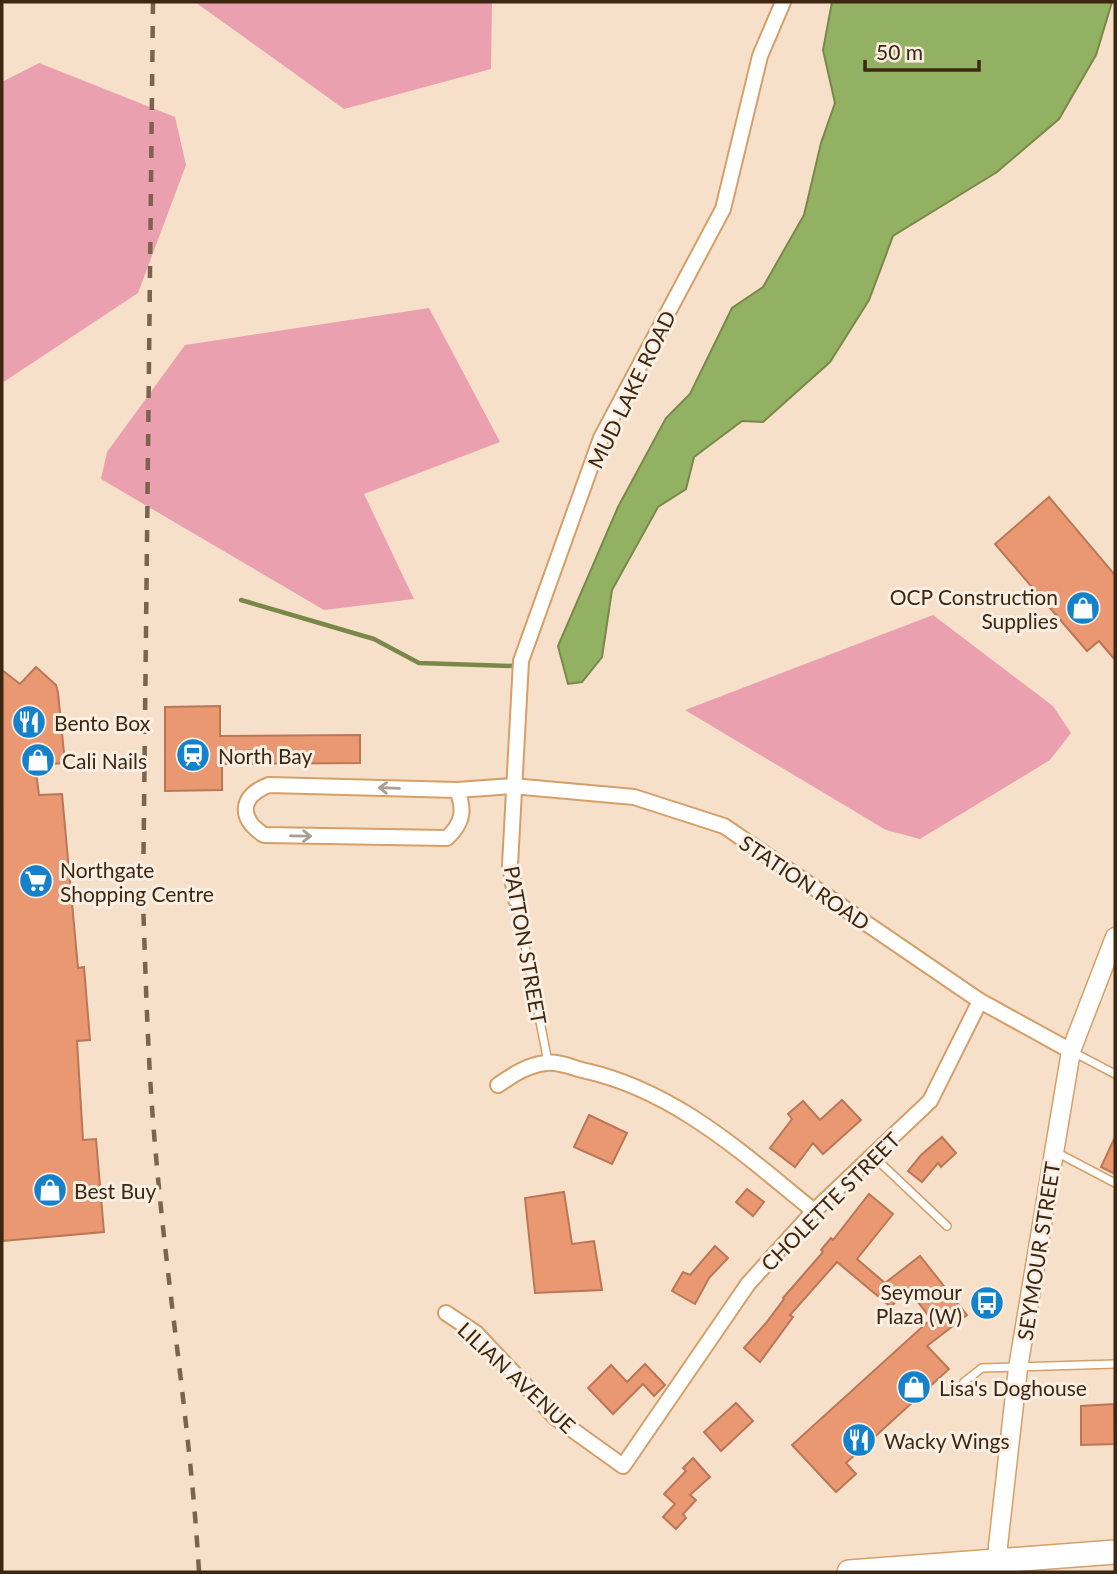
<svg xmlns="http://www.w3.org/2000/svg" width="1117" height="1574" viewBox="0 0 1117 1574" font-family="Lato,sans-serif">
<style>
.green{fill:#eba0af}
.water{fill:#93b162;stroke:#798849;stroke-width:2}
.lines{fill:none;stroke-linecap:round;stroke-linejoin:round}
.stream{stroke:#798849;stroke-width:4.5}
.building{fill:#e99871;stroke:#ba7757;stroke-width:2}
.service-casing{stroke:#d59f68;stroke-width:10}
.minor-casing{stroke:#d59f68;stroke-width:18}
.tertiary-casing{stroke:#d59f68;stroke-width:21}
.trunk-casing{stroke:#d59f68;stroke-width:26}
.service{stroke:#fff;stroke-width:7}
.minor{stroke:#fff;stroke-width:14}
.tertiary{stroke:#fff;stroke-width:18}
.trunk{stroke:#fff;stroke-width:23}
.rail{stroke:#7b644e;stroke-width:4.5;stroke-dasharray:12 12;stroke-linecap:butt}
.oneway{stroke:#a89e93}
.labels{text-anchor:middle;dominant-baseline:central;stroke-width:6;stroke-linejoin:round;paint-order:stroke}
.street-label{font-size:21px;fill:#3d2710;stroke:#fbefe4}
.poi-label{font-size:21px;fill:#3d2710;stroke:#fbefe4;text-anchor:start}
</style>
<rect width="100%" height="100%" fill="#f7e0ca"/>
<g class="green">
<polygon points="195,2 492,2 491,69 344,109"/>
<polygon points="39,63 175,117 186,165 138,293 2,383 2,82"/>
<polygon points="429,308 500,442 364,494 414,599 324,610 101,479 107,452 185,345"/>
<polygon points="933,615 1053,706 1071,733 1050,760 920,839 886,830 685,710"/>
</g>
<polygon class="water" points="832,2 1112,2 1096,55 1059,119 997,172 893,236 869,300 830,362 763,422 742,421 694,457 686,489 658,507 612,590 602,657 582,682 568,684 558,646 618,507 666,418 690,394 732,308 763,287 804,215 821,143 835,103 823,50"/>
<g class="lines">
<polyline class="stream" points="241,600 374,639 419,663 513,666"/>
</g>
<g class="building">
<polygon points="1049,497 1115,575 1115,660 1099,641 1087,651 995,544"/>
<polygon points="36,667 56,685 58,693 65,763 35,765 39,795 62,794 78,968 84,967 90,1040 77,1041 83,1140 96,1139 104,1232 3,1241 2,670 20,684"/>
<polygon points="220,706 220,736 360,735 360,763 222,764 222,790 165,791 165,707"/>
<polygon points="842,1100 861,1120 823,1154 813,1143 795,1167 770,1148 792,1119 788,1114 803,1101 820,1120"/>
<polygon points="589,1115 627,1133 612,1164 574,1147"/>
<polygon points="942,1137 956,1153 941,1167 938,1163 922,1182 908,1171 921,1155"/>
<polygon points="1115,1137 1115,1174 1101,1167"/>
<polygon points="747,1189 764,1202 753,1216 736,1202"/>
<polygon points="564,1192 572,1244 594,1241 602,1290 535,1293 525,1198"/>
<polygon points="869,1194 893,1214 857,1259 885,1283 920,1256 967,1315 927,1346 949,1369 846,1463 856,1474 836,1492 792,1445 931,1319 907,1288 891,1307 837,1262 790,1315 793,1317 760,1362 744,1348 766,1323 784,1299 783,1298 823,1252 821,1250 831,1238 833,1240"/>
<polygon points="715,1246 728,1258 709,1278 695,1304 672,1291 683,1272 690,1275"/>
<polygon points="645,1364 665,1385 654,1396 643,1384 613,1414 588,1388 611,1365 627,1382"/>
<polygon points="736,1403 753,1421 721,1451 704,1432"/>
<polygon points="1114,1404 1115,1444 1081,1445 1081,1406"/>
<polygon points="693,1458 710,1477 690,1495 696,1500 683,1514 686,1518 676,1529 663,1517 675,1504 664,1494 686,1471 683,1468"/>
</g>
<g class="lines">
<g class="service-casing">
<g id="service">
<polyline points="516,900 548,1062"/>
<polyline points="1073,1052 1115,1074"/>
<polyline points="1054,1151 1115,1183"/>
<polyline points="873,1156 947,1226"/>
<polyline points="964,1382 982,1368 1115,1364"/>
</g>
</g>
<g class="minor-casing">
<g id="minor">
<path d="M 457,790 C 465,810 463,823 447,838 L 264,835 C 238,818 240,796 269,785 L 457,790 L 512,786 L 634,797 L 724,826 L 980,1001 L 1071,1051"/>
<polyline points="516,900 510,865 521,661 601,438 723,209 760,56 783,2"/>
<path d="M 498,1085 C 513,1075 527,1065 546,1063 C 557,1061 571,1067 582,1070 C 675,1090 742,1153 814,1211"/>
<polyline points="446,1313 476,1333 556,1418 623,1466 748,1284 814,1211 930,1101 980,1001"/>
</g>
</g>
<g class="tertiary-casing">
<polyline id="tertiary" points="998,1572 998,1546 1018,1368 1071,1051 1115,937"/>
</g>
<g class="trunk-casing">
<polyline id="trunk" points="849,1572 1115,1552"/>
</g>
<use href="#service" class="service"/>
<use href="#minor" class="minor"/>
<use href="#tertiary" class="tertiary"/>
<use href="#trunk" class="trunk"/>
<path class="rail" d="M 153,2 L 143,901 C 146,986 148,1071 156,1156 C 168,1295 191,1433 199,1572"/>
</g>
<defs><path id="oneway-shaft" d="M-6 0H5M1.5-3L5.5 0L1.5 3" fill="none" stroke-width="1.6" stroke-linecap="round" stroke-linejoin="round" transform="scale(1.75)"/></defs>
<g class="oneway">
<use href="#oneway-shaft" transform="translate(389 788) rotate(-178)"/>
<use href="#oneway-shaft" transform="translate(301 836) rotate(1)"/>
</g>
<defs>
<g id="shop-disc" transform="scale(1.75)"><circle r="9.5" fill="#1481cb" stroke="#fbefe4"/><path d="M-5-2.5h2.3a2.7 3.5 0 0 1 5.4 0H5L5.5 6h-11ZM-1.5-2.5h3a1.5 2.3 0 0 0-3 0Z" fill="#fff"/></g>
<g id="restaurant-disc" transform="scale(1.75)"><circle r="9.5" fill="#1481cb" stroke="#fbefe4"/><path d="M-5-6h1v4h1v-4h1v4h1v-4h1v5L-1.5 .5V6h-2V.5L-5-1ZM5-6V6H3V1.5H1.5Q1.5-4 5-6Z" fill="#fff"/></g>
<g id="station-disc" transform="scale(1.75)"><circle r="9.5" fill="#1481cb" stroke="#fbefe4"/><path d="M-3-6H3Q5-6 5-4V2Q5 4 3 4L4.5 6H3L1.5 4h-3L-3 6H-4.5L-3 4Q-5 4-5 2V-4Q-5-6-3-6ZM-3.5-4v3h7v-3ZM-3.5 1v1.5H-2V1ZM2 1v1.5H3.5V1Z" fill="#fff"/></g>
<g id="supermarket-disc" transform="scale(1.75)"><circle r="9.5" fill="#1481cb" stroke="#fbefe4"/><path d="M-6-5.5h2.5l.6 2H6L4.5 2H-2.5L-4.4-4H-6ZM-1.5 3.2a1.3 1.3 0 1 0 .1 0ZM3 3.2a1.3 1.3 0 1 0 .1 0Z" fill="#fff"/></g>
<g id="bus-disc" transform="scale(1.75)"><circle r="9.5" fill="#1481cb" stroke="#fbefe4"/><path d="M-5-6H5V4H4V6H2V4H-2V6H-4V4H-5ZM-3.5-4V0h7V-4ZM-3.5 1.2v1.5H-2V1.2ZM2 1.2v1.5H3.5V1.2Z" fill="#fff"/></g>
</defs>
<g fill-rule="evenodd">
<use href="#shop-disc" x="1083" y="608"/>
<use href="#restaurant-disc" x="29" y="722"/>
<use href="#station-disc" x="193" y="755"/>
<use href="#shop-disc" x="38" y="760"/>
<use href="#supermarket-disc" x="36" y="881"/>
<use href="#shop-disc" x="50" y="1190"/>
<use href="#bus-disc" x="987" y="1303"/>
<use href="#shop-disc" x="914" y="1387"/>
<use href="#restaurant-disc" x="859" y="1440"/>
</g>
<g class="labels">
<g class="street-label">
<text transform="translate(631 389) rotate(-64)">MUD LAKE ROAD</text>
<text transform="translate(805 882) rotate(34)">STATION ROAD</text>
<text transform="translate(526 945) rotate(80)">PATTON STREET</text>
<text transform="translate(830 1201) rotate(-45)">CHOLETTE STREET</text>
<text transform="translate(1038 1251) rotate(-81)">SEYMOUR STREET</text>
<text transform="translate(517 1377) rotate(43)">LILIAN AVENUE</text>
</g>
<g class="poi-label">
<text x="1058" y="596" text-anchor="end">OCP Construction<tspan x="1058" dy="24">Supplies</tspan></text>
<text x="54" y="722">Bento Box</text>
<text x="218" y="755">North Bay</text>
<text x="62" y="760">Cali Nails</text>
<text x="60" y="869">Northgate<tspan x="60" dy="24">Shopping Centre</tspan></text>
<text x="74" y="1190">Best Buy</text>
<text x="962" y="1291" text-anchor="end">Seymour<tspan x="962" dy="24">Plaza (W)</tspan></text>
<text x="939" y="1387">Lisa's Doghouse</text>
<text x="884" y="1440">Wacky Wings</text>
</g>
</g>
<rect width="1117" height="1574" fill="none" stroke="#3d2710" stroke-width="7"/>
<path d="M865 60v10h114v-10" fill="none" stroke="#3d2710" stroke-width="3.5"/>
<text x="876" y="60" font-size="21" fill="#3d2710" stroke="#fbefe4" stroke-width="5" paint-order="stroke">50 m</text>
</svg>
